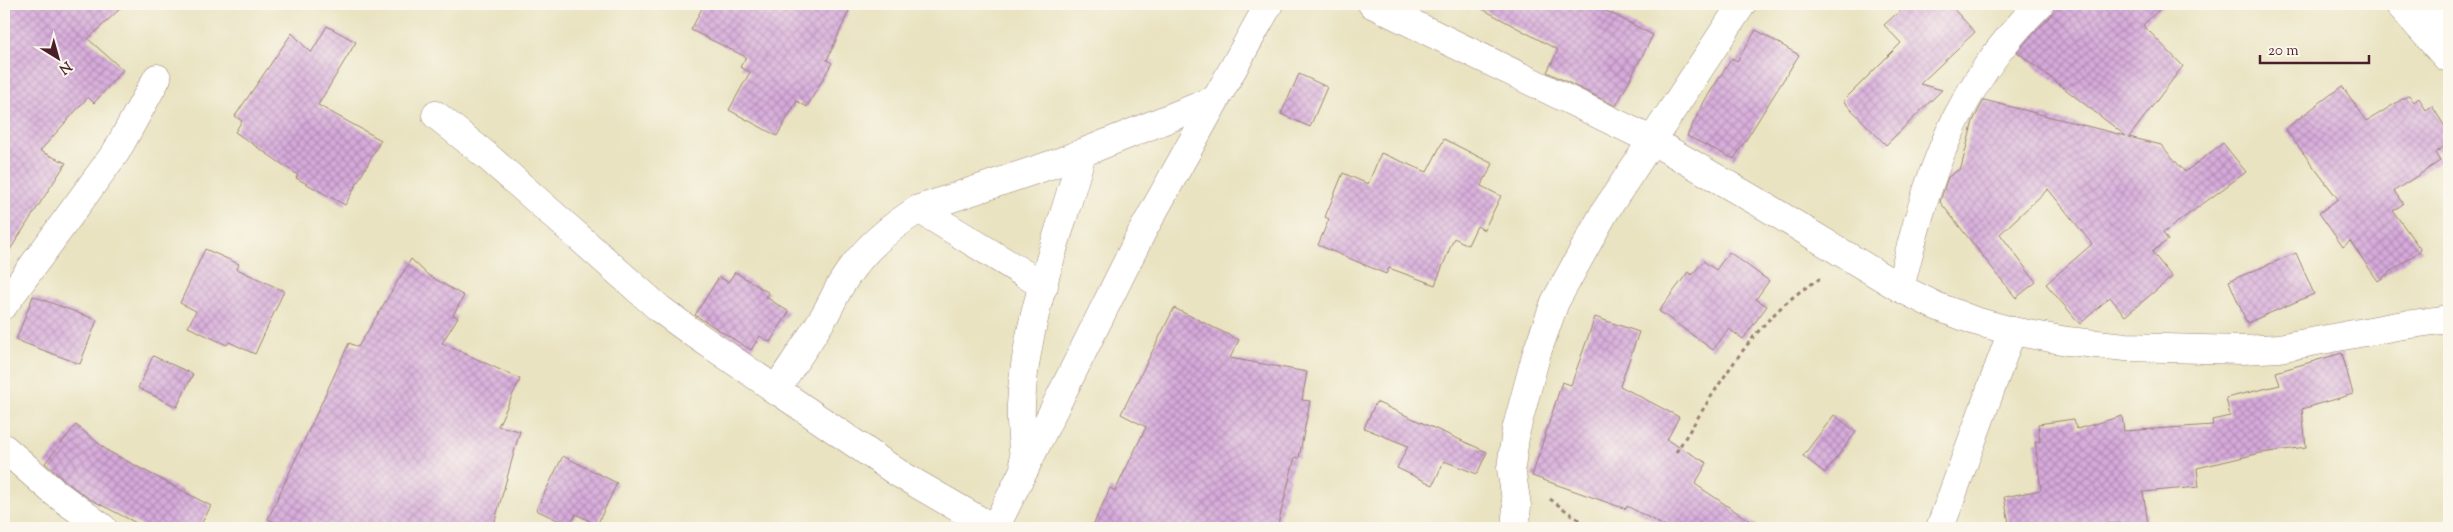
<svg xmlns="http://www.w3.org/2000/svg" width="2453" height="532" viewBox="0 0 2453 532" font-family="'Sorts Mill Goudy',serif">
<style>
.building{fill:url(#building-cross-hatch)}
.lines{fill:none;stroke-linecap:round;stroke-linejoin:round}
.minor-casing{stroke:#9a8176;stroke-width:29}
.path{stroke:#9a8176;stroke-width:3;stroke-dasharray:4 4;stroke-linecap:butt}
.minor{stroke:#fff;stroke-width:28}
</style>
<defs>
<pattern id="building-cross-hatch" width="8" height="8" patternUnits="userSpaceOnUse" patternTransform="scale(1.25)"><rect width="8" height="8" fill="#d6aadb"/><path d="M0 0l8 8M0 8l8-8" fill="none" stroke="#b08ab2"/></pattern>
</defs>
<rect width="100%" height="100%" fill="#fbf7ec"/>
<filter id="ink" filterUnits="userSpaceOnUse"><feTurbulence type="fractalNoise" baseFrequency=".02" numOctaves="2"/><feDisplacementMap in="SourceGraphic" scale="10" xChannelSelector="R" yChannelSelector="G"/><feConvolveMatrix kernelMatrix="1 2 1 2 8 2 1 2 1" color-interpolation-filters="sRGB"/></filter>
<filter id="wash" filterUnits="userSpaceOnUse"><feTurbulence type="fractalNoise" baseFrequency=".0096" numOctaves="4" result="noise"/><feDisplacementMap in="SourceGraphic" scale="20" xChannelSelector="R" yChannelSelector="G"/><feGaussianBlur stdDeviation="1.12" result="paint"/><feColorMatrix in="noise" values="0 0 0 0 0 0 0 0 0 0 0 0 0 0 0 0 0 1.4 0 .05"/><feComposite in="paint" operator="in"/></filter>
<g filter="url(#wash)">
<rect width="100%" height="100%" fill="#e9e3c1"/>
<g id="blocks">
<g class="building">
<polygon points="4,4 125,4 88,39 123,70 94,103 88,97 40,151 66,163 4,259"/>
<polygon points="704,4 852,4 827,60 832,63 807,107 797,101 777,136 729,110 750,72 740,67 746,57 691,30"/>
<polygon points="1473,4 1593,4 1653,35 1616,106 1547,72 1558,50"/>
<polygon points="1907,4 1949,4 1975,32 1920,84 1942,90 1886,145 1843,101 1901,43 1884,25"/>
<polygon points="2055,4 2165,4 2143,25 2183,66 2129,137 2161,145 2185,172 2223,143 2246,172 2163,233 2168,240 2152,252 2172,277 2125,316 2110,297 2080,324 2046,284 2092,244 2048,189 2000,234 2036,282 2016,298 1940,202 1948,177 1961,168 1973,121 1984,100 2126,136 2017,52 2051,15"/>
<polygon points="327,26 356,42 318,105 381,140 345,205 296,178 298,175 235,132 242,121 235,116 292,33 311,53"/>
<polygon points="1756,30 1799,55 1734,159 1687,136 1705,100 1732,58 1737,61"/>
<polygon points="1299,74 1327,87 1310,127 1281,114"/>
<polygon points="2342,86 2367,121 2409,95 2414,102 2419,98 2426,110 2432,106 2449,133 2449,143 2435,153 2440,161 2394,191 2403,204 2393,211 2421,250 2378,281 2350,241 2343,247 2319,213 2338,199 2285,129"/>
<polygon points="1444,139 1493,164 1481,186 1501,196 1484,230 1477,226 1468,245 1454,238 1435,285 1389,268 1386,274 1318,245 1329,219 1325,217 1343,173 1368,184 1381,153 1427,172"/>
<polygon points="205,249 239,264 237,269 284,291 255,354 229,342 227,345 188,327 196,311 180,303"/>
<polygon points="1729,252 1769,281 1756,299 1767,306 1743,339 1729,329 1713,350 1659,311 1688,272 1692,275 1703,261 1716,270"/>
<polygon points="2296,253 2314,294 2247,323 2229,281"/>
<polygon points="411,259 428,275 464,296 453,315 458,317 442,343 520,379 498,426 520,431 493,528 288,528 268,519 349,343 358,347"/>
<polygon points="735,272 769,293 766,297 789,312 770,342 760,336 751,350 695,315 719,277 728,282"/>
<polygon points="33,296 97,320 80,364 16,340"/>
<polygon points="1174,308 1239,340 1230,358 1307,372 1302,400 1310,401 1299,458 1295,457 1277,528 1092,528 1110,488 1115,491 1146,427 1121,414"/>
<polygon points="1595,317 1639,332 1620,386 1679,417 1667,440 1707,463 1695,484 1760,528 1668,528 1627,506 1626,509 1532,476 1562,382 1571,385"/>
<polygon points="2342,353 2353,394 2302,409 2306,447 2261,453 2197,468 2199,487 2143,492 2148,523 2071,524 2071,528 2010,528 2004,497 2041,490 2035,442 2040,442 2038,424 2074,419 2077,429 2122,416 2124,431 2213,425 2212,420 2230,416 2226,398 2280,385 2276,372"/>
<polygon points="153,356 193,374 177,407 138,388"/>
<polygon points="1376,402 1487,452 1477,474 1444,461 1433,485 1397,468 1408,446 1364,428"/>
<polygon points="1834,415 1856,432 1825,473 1803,456"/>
<polygon points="76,425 108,451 211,506 199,528 146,528 88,498 64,480 45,463"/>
<polygon points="563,456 617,483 597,525 576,514 570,526 536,510"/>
</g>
</g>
</g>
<g filter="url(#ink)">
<use href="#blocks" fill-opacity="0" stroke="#9a8176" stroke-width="1"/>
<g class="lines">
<g class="minor-casing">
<g id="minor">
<polyline points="1372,4 1651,140 1768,208 1900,288 1936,306 1975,321 2012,331 2067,341 2126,347 2242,350 2279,348 2397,326 2449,319"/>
<polyline points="2399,4 2446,57"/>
<polyline points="2422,29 2449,8"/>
<polyline points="436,115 487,156 660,309 686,328 898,473 993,528"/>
<polyline points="919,209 1044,286"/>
<path d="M 1900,288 C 1928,176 1954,88 2040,4"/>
<polyline points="4,305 116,152 157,78"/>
<path d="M 775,391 C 792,365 810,340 826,313 C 831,304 835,295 840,286 C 859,254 888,228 919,209 L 1062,161 L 1214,100"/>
<polyline points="4,448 54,492 103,528"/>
<path d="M 1025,469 C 1023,448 1020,427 1021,405 C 1025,319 1060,235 1082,153"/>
<polyline points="995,528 1142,232 1269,4"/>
<polyline points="1515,528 1517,506 1511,468 1516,430 1537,352 1555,302 1604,213 1742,4"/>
<polyline points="1940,528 2012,331"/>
</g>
</g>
<g class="path">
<path d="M 1676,452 C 1716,391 1755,315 1821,278"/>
<polyline points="1550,499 1590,528"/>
</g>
<use href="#minor" class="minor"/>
</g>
</g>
<rect width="2453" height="532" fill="none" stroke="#fbf7ec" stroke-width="20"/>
<g transform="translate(58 58) rotate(143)" stroke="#fbf7ec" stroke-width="4" paint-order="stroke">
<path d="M0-4L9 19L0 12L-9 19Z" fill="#4a1f2b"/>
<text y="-8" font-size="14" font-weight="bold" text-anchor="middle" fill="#4a1f2b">N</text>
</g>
<path d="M2260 55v8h109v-8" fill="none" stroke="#4a1f2b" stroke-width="2.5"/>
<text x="2268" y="55" font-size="15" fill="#4a1f2b" stroke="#fbf7ec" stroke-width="4" paint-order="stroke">20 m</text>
</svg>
